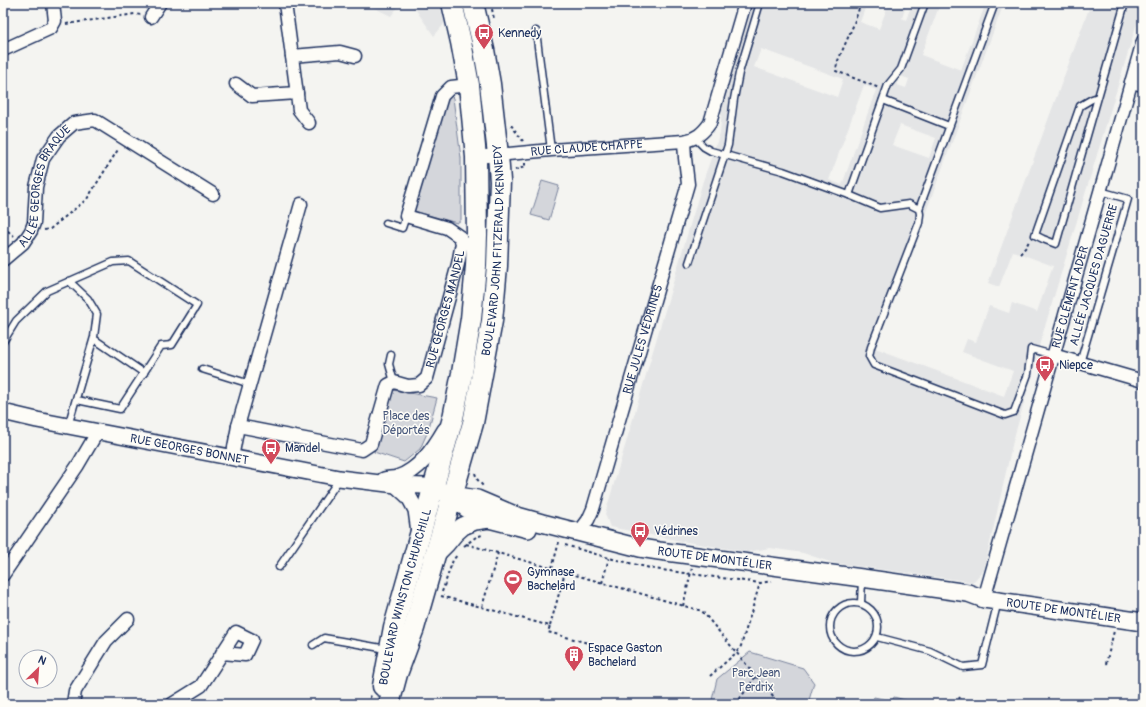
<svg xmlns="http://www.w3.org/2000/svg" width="1146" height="707" viewBox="0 0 1146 707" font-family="Pangolin,sans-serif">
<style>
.built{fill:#e4e5e6;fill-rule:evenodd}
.green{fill:#d4d6db;stroke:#78829c}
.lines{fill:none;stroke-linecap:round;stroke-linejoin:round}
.service-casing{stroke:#1b2f5e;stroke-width:9}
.minor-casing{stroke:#1b2f5e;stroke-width:15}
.tertiary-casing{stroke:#1b2f5e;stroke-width:18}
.secondary-casing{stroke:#1b2f5e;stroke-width:20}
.primary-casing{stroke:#1b2f5e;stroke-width:23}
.path{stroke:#1b2f5e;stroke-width:2;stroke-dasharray:3 3;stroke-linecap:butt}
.service{stroke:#fdfcf7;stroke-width:6}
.minor{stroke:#fdfcf7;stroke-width:12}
.tertiary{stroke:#fdfcf7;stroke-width:15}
.secondary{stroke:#fdfcf7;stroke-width:17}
.primary{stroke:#fdfcf7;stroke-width:20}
.labels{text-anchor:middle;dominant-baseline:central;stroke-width:3;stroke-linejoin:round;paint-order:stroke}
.poi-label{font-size:12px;fill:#1b2f5e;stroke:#fdfcf7;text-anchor:start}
.street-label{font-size:12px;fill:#1b2f5e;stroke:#fdfcf7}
.park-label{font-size:12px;fill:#49597d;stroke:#fdfcf7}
</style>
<rect width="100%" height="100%" fill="#f4f4f1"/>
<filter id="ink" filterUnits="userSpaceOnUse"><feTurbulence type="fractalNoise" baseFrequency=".025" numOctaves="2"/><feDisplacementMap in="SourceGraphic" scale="8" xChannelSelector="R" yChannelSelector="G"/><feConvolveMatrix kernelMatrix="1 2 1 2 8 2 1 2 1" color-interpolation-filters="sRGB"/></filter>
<g filter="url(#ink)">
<g class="built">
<polygon points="367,3 401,3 391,16 368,5"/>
<polygon points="411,3 439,3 445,23 434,36"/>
<path d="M 751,3 L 867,3 L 860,22 L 879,29 L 889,3 L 907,3 L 902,18 L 906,20 L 910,9 L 913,10 L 916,3 L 942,3 L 940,4 L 921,55 L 961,70 L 986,3 L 1004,3 L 875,348 L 1004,396 L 1013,371 L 962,352 L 967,339 L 976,342 L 989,306 L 1009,313 L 1012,303 L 1037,312 L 1053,266 L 1013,251 L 999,287 L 988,283 L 1091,3 L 1143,3 L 1036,356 L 1032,375 L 1013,441 L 984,570 L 973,582 L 833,563 L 803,553 L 770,548 L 747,552 L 681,541 L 610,527 L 605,514 L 703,181 L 720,133 L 722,108 ZM 761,49 L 843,79 L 837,97 L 754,67 ZM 900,76 L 909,79 L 906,88 L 897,85 ZM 864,85 L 876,90 L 842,185 L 829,180 ZM 900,125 L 936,138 L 929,158 L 892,145 Z"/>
</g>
<g class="green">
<polygon points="451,96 453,98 461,158 461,220 457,223 414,211 445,100 447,97"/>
<polygon points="542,181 559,186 549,220 531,215"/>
<polygon points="393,390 437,398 428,431 420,449 404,462 374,452"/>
<polygon points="750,652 803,668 814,683 809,700 826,704 711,704 717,679"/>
<polygon points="1143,678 1143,704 1136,704"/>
<polygon points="874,697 892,701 894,697 912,702 914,704 871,704"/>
</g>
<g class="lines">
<g class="service-casing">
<g id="service">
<polyline points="536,31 551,150"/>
<polyline points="1098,97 1092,99 1080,106 1035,235 1043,239 1056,244 1125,3"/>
<polyline points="883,100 949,126"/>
<polyline points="695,138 704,147 711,151 783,171 849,195 880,208 909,204 919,209 920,214 919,223 871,347 869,356 874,365 1005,415 1014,412 1028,374 1031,349 1053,355"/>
<polyline points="849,195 888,85 901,69 925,3"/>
<polyline points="919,209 995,3"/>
<polyline points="386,223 402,228 406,216"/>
<polyline points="689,263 728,145 734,99 739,73 760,3"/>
<polyline points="94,339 144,373"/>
<polyline points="3,342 16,321 47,291 113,262 129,261 197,305 172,345 161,346 120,409 77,400"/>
<polyline points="391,355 389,364 394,382"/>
<polyline points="1080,363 1128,199 1100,191"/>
<polyline points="202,369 250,384"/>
<polyline points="68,426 94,337 97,314 88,299 69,281"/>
<polyline points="279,567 336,484 338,479"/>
<circle cx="854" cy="627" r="24"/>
<polyline points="861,603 862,579"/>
<polyline points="877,637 930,651 963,667 982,665 998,601"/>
<polyline points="313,645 324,638 387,649"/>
</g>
</g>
<g class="minor-casing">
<g id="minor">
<polyline points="285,3 299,110 309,123"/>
<polyline points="151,17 160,3"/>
<polyline points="3,50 51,28 55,21 53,3"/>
<polyline points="292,56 340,52 355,56"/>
<polyline points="1131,82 1143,85"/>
<polyline points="236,84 252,96 297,93"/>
<path id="s1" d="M 476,157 L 551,150 L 684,141 C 696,139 703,133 710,123 L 745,3"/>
<path id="s2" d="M 3,260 L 23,243 L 31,231 L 34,223 L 36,187 L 43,159 L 59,136 L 74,123 L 95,120 L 213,194"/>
<polyline points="1053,355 1143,381"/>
<path id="s3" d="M 238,426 L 362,450 L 371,444 L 388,385 L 394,382 L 408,386 L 419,385 L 427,378 L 458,264 L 462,243 L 460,237 L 447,228 L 406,216 L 442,96 L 451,87 L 469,85"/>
<polyline points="232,458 238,426 301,204"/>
<path id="s4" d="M 579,532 L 588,520 L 593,509 L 688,184 L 685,158 L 684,141"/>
<polyline points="3,575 78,465 98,431"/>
<path id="s5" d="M 984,599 L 1143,41"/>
<polyline points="73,704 75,691 106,641 128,619"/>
<polyline points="172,704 201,686 236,632 252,640 245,655 222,653"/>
</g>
</g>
<g class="tertiary-casing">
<g id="tertiary">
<path id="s6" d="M 3,412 L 37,420 L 68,426 L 339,478 L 396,485 L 424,486"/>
<path d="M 384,480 C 388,479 393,479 397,478 C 419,471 434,449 445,430"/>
<polyline points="396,485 409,497 416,510 419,532"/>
</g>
</g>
<g class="secondary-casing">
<g id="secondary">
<path id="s7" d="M 440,491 L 452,495 L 477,499 L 517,516 L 542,523 L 640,548 L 659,551 L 862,578 L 968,593 L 984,599 L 998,601 L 1143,622"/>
<polyline points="452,495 466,508 489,519 528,529"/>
<polyline points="436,554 446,544 455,533 463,526 475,521 489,519"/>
</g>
</g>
<g class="primary-casing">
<g id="primary">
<path id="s8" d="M 383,686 L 394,627 L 453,418 L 462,373 L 471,319 L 476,266 L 477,235 L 476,157 L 469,85 L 461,42 L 452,3"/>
<path id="s9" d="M 389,704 L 397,674 L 414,628 L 473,423 L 492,321 L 497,266 L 500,181 L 498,155 L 490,84 L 484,50 L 473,3"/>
</g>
</g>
<g class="path">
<polyline points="861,3 853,26 837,63 836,71 879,88"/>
<polyline points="492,9 494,19"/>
<polyline points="66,24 135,14 141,15"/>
<polyline points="511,125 523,141"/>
<polyline points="515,170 525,167 525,163"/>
<polyline points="3,227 14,236"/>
<polyline points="44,230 50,229 87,199 119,148"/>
<polyline points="1020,254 1026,247 1029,241"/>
<polyline points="1139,369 1143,355"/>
<polyline points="475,473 477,479 483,486"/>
<polyline points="466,544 702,611 779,704"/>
<polyline points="565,545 609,558 654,569 760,583 772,581"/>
<polyline points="464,546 476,537 482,535"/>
<polyline points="552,568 559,542"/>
<polyline points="602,583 609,558"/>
<polyline points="442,592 453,560 458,554"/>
<polyline points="441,596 550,626 548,632 588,643"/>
<polyline points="683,606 692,568"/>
<polyline points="482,607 498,553"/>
<polyline points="550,626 565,572"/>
<polyline points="1106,664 1114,631"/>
<polyline points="710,676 736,653 741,646 760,583"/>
<polyline points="368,704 371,695"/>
<polyline points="736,704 756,676"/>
<polyline points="956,704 960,697"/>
</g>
<use href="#service" class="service"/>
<use href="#minor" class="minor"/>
<use href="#tertiary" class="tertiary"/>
<use href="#secondary" class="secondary"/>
<use href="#primary" class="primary"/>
</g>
</g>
<defs>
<g id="bus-pin" transform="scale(1)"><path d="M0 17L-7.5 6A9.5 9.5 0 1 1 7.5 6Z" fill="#d1495b" stroke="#fdfcf7"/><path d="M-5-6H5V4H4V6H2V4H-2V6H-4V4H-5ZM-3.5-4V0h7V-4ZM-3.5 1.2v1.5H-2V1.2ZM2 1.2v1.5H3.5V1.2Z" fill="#fff"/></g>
<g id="stadium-pin" transform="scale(1)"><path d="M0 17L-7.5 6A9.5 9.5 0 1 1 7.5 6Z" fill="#d1495b" stroke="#fdfcf7"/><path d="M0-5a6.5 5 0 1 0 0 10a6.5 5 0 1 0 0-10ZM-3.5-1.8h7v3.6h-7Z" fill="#fff"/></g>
<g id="building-pin" transform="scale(1)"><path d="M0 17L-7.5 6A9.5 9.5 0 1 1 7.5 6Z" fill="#d1495b" stroke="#fdfcf7"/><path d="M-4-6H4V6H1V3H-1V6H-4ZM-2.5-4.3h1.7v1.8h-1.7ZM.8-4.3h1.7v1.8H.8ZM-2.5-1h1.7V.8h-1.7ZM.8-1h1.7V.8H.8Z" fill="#fff"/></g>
</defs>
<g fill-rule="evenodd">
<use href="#bus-pin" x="484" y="33"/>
<use href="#bus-pin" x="1045" y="365"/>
<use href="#bus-pin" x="271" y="448"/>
<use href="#bus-pin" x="640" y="531"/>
<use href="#stadium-pin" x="513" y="579"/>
<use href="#building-pin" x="574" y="655"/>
</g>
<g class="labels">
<g class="poi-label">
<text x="498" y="33">Kennedy</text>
<text x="1059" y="365">Niepce</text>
<text x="285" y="448">Mandel</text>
<text x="654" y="531">Védrines</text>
<text x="527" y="572">Gymnase<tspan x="527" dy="14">Bachelard</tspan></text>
<text x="588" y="648">Espace Gaston<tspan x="588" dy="14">Bachelard</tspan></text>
</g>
<g class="street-label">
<text stroke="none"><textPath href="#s1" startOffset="111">RUE CLAUDE CHAPPE</textPath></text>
<text stroke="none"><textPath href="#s2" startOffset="89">ALLÉE GEORGES BRAQUE</textPath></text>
<text stroke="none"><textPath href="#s9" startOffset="468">BOULEVARD JOHN FITZERALD KENNEDY</textPath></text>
<text transform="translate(1094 275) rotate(-74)">ALLÉE JACQUES DAGUERRE</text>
<text stroke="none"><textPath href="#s5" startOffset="314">RUE CLÉMENT ADER</textPath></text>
<text stroke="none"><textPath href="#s3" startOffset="313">RUE GEORGES MANDEL</textPath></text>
<text stroke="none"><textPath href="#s4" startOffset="204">RUE JULES VÉDRINES</textPath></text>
<text stroke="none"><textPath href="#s6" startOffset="190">RUE GEORGES BONNET</textPath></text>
<text stroke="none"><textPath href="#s7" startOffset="284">ROUTE DE MONTÉLIER</textPath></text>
<text stroke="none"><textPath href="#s8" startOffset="92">BOULEVARD WINSTON CHURCHILL</textPath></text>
<text stroke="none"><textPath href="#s7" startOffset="637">ROUTE DE MONTÉLIER</textPath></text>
</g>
<g class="park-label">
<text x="406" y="416">Place des<tspan x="406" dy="14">Déportés</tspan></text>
<text x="756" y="673">Parc Jean<tspan x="756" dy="14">Perdrix</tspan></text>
</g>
</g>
<rect width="1146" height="707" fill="none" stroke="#fdfcf7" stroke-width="16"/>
<rect x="8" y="8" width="1130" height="691" fill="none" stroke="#1b2f5e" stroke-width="1.5" filter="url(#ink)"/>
<g transform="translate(38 669) rotate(25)"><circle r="19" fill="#fdfcf7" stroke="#a3aaba"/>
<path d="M0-3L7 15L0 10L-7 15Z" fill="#d1495b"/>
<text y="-6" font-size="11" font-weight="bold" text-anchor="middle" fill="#1b2f5e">N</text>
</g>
</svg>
